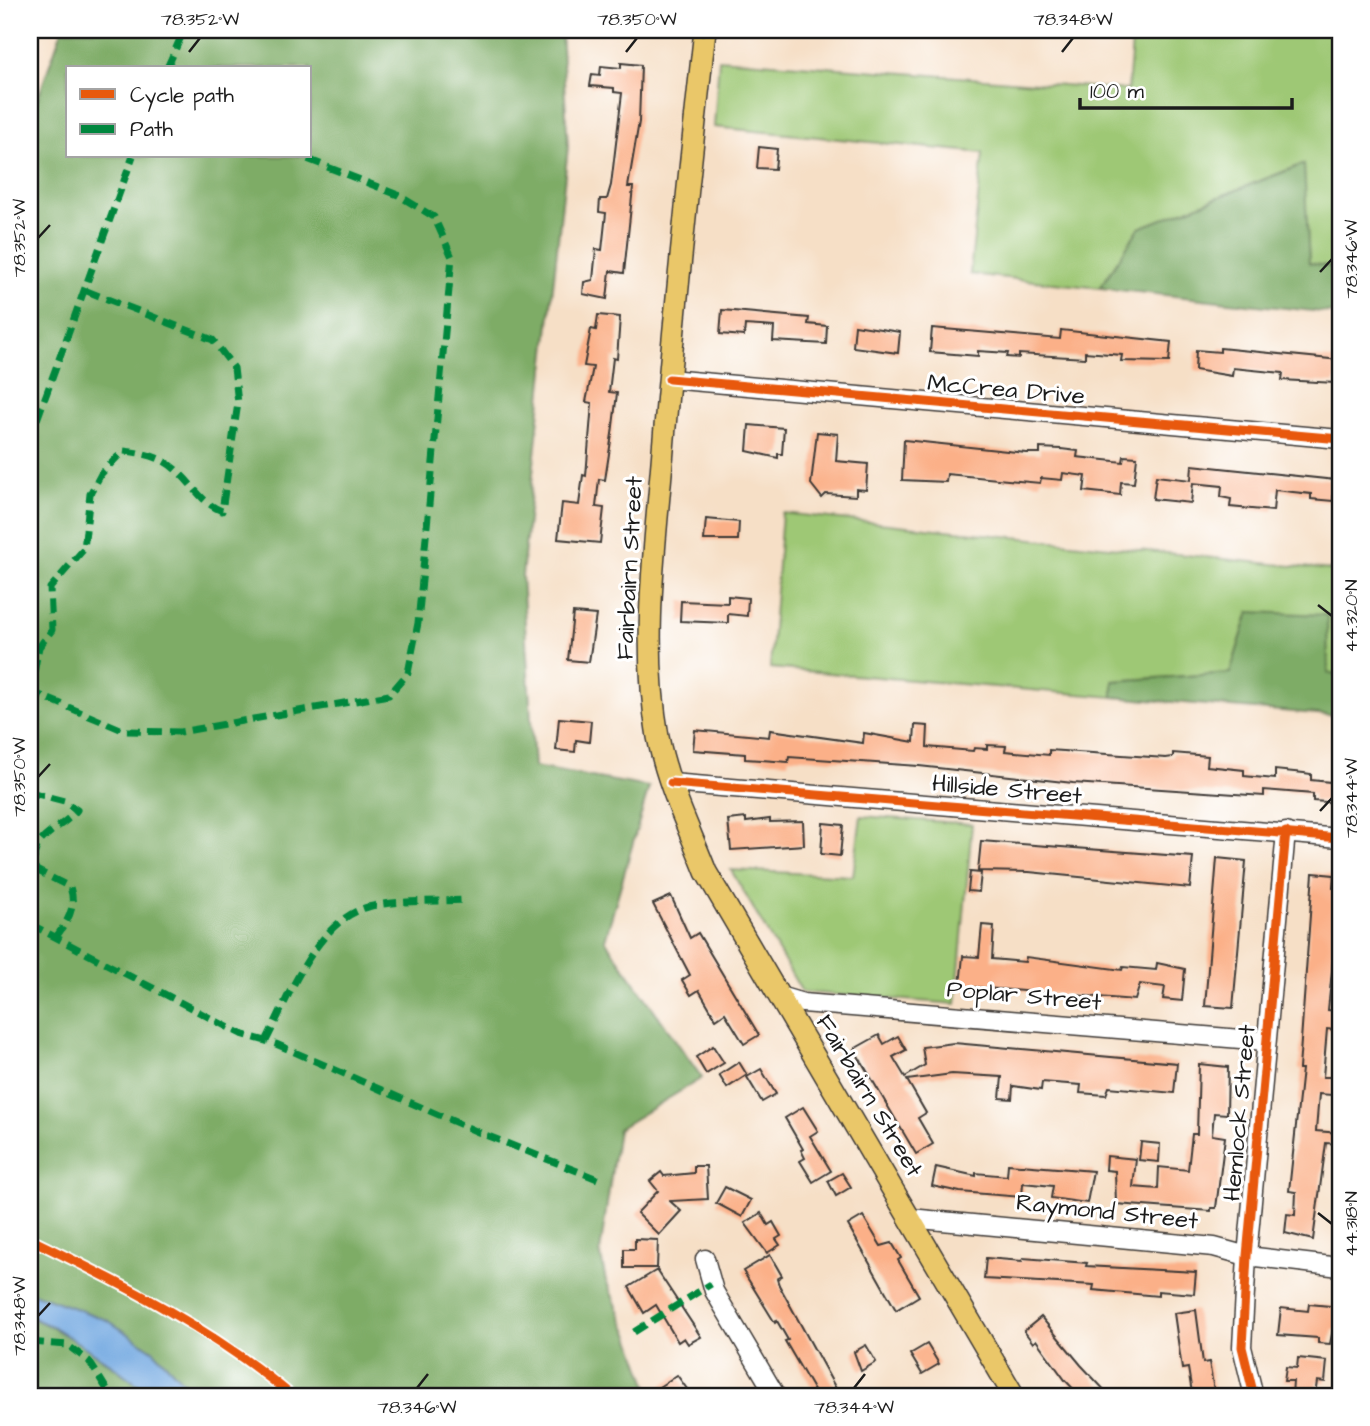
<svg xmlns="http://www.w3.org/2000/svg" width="1370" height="1426" viewBox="0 0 1370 1426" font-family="'Architects Daughter',sans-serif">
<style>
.green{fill:#9ec874;stroke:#5d7248;stroke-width:2}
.forest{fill:#7eac66;stroke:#4d6441;stroke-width:2;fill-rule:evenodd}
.water{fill:#73a9e1;stroke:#48627e;stroke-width:2}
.building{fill:#fbb088}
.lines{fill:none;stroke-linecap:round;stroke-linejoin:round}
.minor-casing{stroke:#3d3936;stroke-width:21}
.major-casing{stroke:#3d3936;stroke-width:24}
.minor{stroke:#fff;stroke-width:18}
.major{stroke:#eac769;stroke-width:21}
.quiet{stroke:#00873e;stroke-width:7;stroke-dasharray:14 7;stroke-linecap:butt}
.cycleway-casing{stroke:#fff;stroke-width:13}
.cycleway{stroke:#e8590c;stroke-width:9}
.ticks{fill:none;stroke:#1c1c1c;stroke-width:2.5}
.labels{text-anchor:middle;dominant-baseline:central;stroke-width:6;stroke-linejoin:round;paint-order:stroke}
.street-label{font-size:24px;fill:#1c1c1c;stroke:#fff}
.neatline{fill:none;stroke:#1c1c1c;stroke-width:2.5}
.ticks-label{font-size:18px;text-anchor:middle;fill:#1c1c1c}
</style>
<rect width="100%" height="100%" fill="#fff"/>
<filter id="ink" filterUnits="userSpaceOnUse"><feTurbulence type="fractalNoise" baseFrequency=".0143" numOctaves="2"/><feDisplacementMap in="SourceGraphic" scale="14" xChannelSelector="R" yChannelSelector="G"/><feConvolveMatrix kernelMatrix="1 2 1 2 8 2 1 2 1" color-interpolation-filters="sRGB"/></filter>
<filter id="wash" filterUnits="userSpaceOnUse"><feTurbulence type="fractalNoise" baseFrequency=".00686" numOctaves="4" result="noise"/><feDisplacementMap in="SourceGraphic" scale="28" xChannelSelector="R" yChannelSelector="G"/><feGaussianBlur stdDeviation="1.57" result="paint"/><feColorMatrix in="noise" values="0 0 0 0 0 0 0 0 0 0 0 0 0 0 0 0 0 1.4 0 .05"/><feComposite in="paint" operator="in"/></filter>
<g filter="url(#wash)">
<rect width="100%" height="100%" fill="#f6dfc6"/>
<g class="green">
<polygon points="1133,30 1340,30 1340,268 1309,263 1303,164 1139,228 1100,288 970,274 983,153 714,127 719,59 1128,90"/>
<polygon points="782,513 1340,571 1340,674 1328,673 1249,612 1230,673 1114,681 1113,697 770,668"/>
<polygon points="861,816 972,824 956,1004 802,992 731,870 853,876"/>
</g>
<g class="forest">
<path d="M 62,30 L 561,30 L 568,147 L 522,576 L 534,767 L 649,787 L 605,940 L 702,1078 L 618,1129 L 600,1252 L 606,1281 L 630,1336 L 651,1396 L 196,1396 L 154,1351 L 107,1320 L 30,1292 L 30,120 ZM 68,68 L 310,68 L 310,156 L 68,156 Z"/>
<polygon points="1304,164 1309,263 1340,268 1340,314 1100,288 1139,228"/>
<polygon points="1249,612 1327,615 1328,673 1340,674 1340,716 1113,697 1113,681 1230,673"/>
<path d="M 30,1317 C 75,1336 114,1367 153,1396 L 30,1396 Z"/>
</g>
<polygon class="water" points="30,1292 107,1320 154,1351 196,1396 153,1396 105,1360 53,1327 30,1317"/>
<g id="blocks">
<g class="building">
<polygon points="621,63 641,65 639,122 628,187 633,187 624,273 610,271 607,299 583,294 584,282 593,280 596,249 602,250 606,213 599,212 600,199 607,199 611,185 622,93 614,92 614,88 590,86 592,74 600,75 601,66 621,68"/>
<polygon points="759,147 777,149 775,169 757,168"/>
<polygon points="722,310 809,318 808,324 827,326 826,344 773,341 774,327 745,325 744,336 720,334"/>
<polygon points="598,315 620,317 617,359 613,358 609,392 617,393 612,434 605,480 599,479 596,507 604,508 600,543 558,539 562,503 579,505 583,475 586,476 592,403 586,402 593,367 584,366 591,329 596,330"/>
<polygon points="855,325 900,332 898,353 853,347"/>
<polygon points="932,328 1060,339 1061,330 1171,342 1169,362 1121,361 1122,355 1085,352 1085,358 1019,354 1019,358 1007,357 1008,353 978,351 978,356 930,352"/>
<polygon points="1220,348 1340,360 1340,380 1335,379 1335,383 1282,380 1283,373 1233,368 1232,376 1195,370 1196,350 1220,352"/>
<polygon points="749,425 784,428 782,454 778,454 778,458 747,451"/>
<polygon points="817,432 838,434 836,461 868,464 866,490 856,489 856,496 826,494 822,498 811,484"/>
<polygon points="904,440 1026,453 1040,453 1040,448 1061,449 1078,451 1077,457 1123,462 1124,456 1137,457 1134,483 1121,482 1120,495 1084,491 1086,476 1063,473 1062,480 1041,478 1040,483 947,474 946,482 902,480"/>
<polygon points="1192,465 1335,480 1333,501 1311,499 1311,494 1275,490 1273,511 1230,507 1231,499 1221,497 1222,486 1193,483 1191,503 1153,499 1156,476 1191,480"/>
<polygon points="706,519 739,522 738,540 704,540"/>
<polygon points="728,596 748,598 747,616 728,614 728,623 680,621 681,601 728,603"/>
<polygon points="573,613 596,615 589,662 568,660"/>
<polygon points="559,718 591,721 589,742 576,740 575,752 556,750"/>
<polygon points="915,725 928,726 927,747 973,751 974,748 987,749 987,745 1006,746 1005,751 1049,755 1049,750 1166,758 1173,757 1173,753 1208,756 1207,766 1244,770 1244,776 1275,779 1275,770 1304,773 1311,774 1311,780 1340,783 1340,803 1313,801 1313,794 1264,790 1264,796 1073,783 919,766 789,757 788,762 761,760 745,759 745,754 693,750 695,730 769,737 770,730 863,743 864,733 914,742"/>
<polygon points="746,818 746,822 770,819 770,822 803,821 804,845 731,850 728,820"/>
<polygon points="823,823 843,825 840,856 821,854"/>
<polygon points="981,841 1193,857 1190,888 1029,872 978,871"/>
<polygon points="1217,858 1246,861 1233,1008 1205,1006"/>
<polygon points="970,872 981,873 979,892 968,891"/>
<polygon points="1313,873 1334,875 1333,888 1340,888 1335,941 1338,942 1337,961 1333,961 1328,1010 1337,1011 1336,1030 1327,1029 1323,1077 1333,1077 1332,1095 1319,1094 1316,1131 1340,1133 1340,1144 1326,1143 1313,1240 1285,1233 1287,1214 1295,1215 1296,1192 1289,1191 1302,1069 1299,1069"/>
<polygon points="671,896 690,938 698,933 759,1035 744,1044 725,1013 716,1019 699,990 691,995 682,980 690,975 653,904"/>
<polygon points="982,925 994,926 992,959 1025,962 1026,957 1122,970 1123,967 1156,970 1157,963 1185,969 1182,1001 1163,999 1165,987 1140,984 1135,1000 960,986 963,956 979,957"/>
<polygon points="879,1035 884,1044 898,1036 906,1050 893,1057 905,1077 925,1065 922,1047 954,1043 1177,1063 1174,1093 1109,1087 1106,1095 1080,1093 1081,1085 1042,1082 1041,1090 1013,1086 1012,1099 1000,1098 1002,1077 952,1074 907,1080 926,1113 918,1118 933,1144 916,1154 854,1049"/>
<polygon points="713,1046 724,1063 706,1074 696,1057"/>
<polygon points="739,1062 747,1075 727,1088 719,1075"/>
<polygon points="1199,1064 1228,1067 1227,1114 1214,1113 1212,1135 1225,1137 1216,1208 1211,1208 1211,1211 1116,1204 1115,1171 1106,1170 1107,1156 1136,1159 1133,1187 1158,1189 1159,1167 1188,1170 1192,1134 1197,1134"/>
<polygon points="761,1069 776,1094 762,1102 747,1077"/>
<polygon points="803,1107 818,1131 810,1136 831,1171 813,1182 800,1161 805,1158 801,1150 803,1149 785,1118"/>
<polygon points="1141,1142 1160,1144 1159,1162 1139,1160"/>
<polygon points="1008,1164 1093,1171 1087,1203 1051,1198 1053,1186 1023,1183 1022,1197 960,1192 932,1186 936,1167 976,1176 976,1173 1007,1176"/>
<polygon points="694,1166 706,1166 708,1199 670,1201 681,1211 659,1235 637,1213 658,1191 650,1181 661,1172 664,1176 694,1173"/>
<polygon points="842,1173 851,1187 836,1196 828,1181"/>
<polygon points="725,1187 751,1200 742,1217 716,1203"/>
<polygon points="761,1213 768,1225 773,1222 781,1236 776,1239 780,1245 767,1253 745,1223"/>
<polygon points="863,1216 881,1246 892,1243 901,1258 898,1260 919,1296 896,1310 848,1225"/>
<polygon points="635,1239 658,1240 657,1268 624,1268 624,1249 635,1249"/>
<polygon points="770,1255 782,1276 777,1279 779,1285 840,1396 817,1396 785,1341 788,1340 777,1321 775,1323 743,1271"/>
<polygon points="986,1258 1022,1261 1023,1258 1087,1263 1086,1266 1196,1272 1194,1294 1158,1291 1158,1296 1093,1290 1094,1285 984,1279"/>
<polygon points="657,1270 701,1337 688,1344 684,1338 678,1342 656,1305 644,1313 629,1287"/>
<polygon points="1309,1304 1340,1307 1340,1330 1333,1329 1330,1344 1318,1343 1318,1338 1278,1335 1281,1308 1308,1311"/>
<polygon points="1196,1310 1203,1363 1209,1362 1215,1396 1197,1396 1197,1392 1192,1393 1188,1368 1182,1369 1174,1313"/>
<polygon points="1041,1317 1081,1365 1110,1396 1080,1396 1065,1380 1036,1340 1033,1343 1024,1331"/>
<polygon points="927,1344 939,1364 922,1374 910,1354"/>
<polygon points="866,1345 876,1362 861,1371 854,1352"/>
<polygon points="1298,1358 1327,1361 1325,1382 1317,1381 1315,1396 1292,1396 1293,1381 1284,1381 1286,1367 1297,1368"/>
<polygon points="677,1375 692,1396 665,1396 659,1387"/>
</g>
</g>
</g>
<g filter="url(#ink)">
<use href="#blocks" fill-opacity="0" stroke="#3d3936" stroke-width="2"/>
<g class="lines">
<g class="minor-casing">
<g id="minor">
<polyline points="669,379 1340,439"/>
<polyline points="671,783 1340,838"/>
<polyline points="779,996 803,1003 1265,1041"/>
<polyline points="910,1218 1214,1247 1247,1256 1340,1267"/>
<polyline points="705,1259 714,1291 776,1396"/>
<polyline points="1254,1396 1242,1347 1247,1256 1286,832"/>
</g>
</g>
<g class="major-casing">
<path id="major" d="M 705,30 C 689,174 674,318 662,462 C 654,554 642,646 658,737 C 667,784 689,828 706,872 L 1014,1396"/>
</g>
<use href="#minor" class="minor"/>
<use href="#major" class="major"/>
<g class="quiet">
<polyline points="679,30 704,32"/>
<polyline points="167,68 184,30"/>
<polyline points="30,439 133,156"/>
<polyline points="30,691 125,731 180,732 389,695 408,673 418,623 452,257 434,217 398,195 300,156"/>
<path d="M 30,693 L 39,647 L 52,630 L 50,588 L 84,549 L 90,494 L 101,474 L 123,451 C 143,453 161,456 176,470 C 193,484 201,503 222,511 L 238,403 L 234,368 L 213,340 L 84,290"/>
<path d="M 30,792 L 64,801 L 77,810 C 60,831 26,837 36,870 L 70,887 C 77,907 68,921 56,937"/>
<polyline points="30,924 241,1034 276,1044 478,1132 600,1180"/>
<path d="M 266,1041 C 288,998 316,921 368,907 C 393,900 437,902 465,900"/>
<polyline points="634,1332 711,1284"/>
<polyline points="30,1342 67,1345 89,1361 111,1396"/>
</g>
<g class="cycleway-casing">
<g id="cycleway">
<polyline points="669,379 1340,439"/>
<polyline points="671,783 1340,838"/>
<path d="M 30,1239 C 121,1283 214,1330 292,1396"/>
<polyline points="1254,1396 1242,1347 1247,1256 1286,832"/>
</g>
</g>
<use href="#cycleway" class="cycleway"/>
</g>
</g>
<path class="ticks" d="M 189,52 L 200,38M 626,52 L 637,38M 1062,52 L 1073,38M 38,238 L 50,225M 1320,272 L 1332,259M 1318,605 L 1332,616M 38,777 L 50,764M 1320,811 L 1332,798M 1318,1213 L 1332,1224M 38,1316 L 50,1303M 417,1388 L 428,1374M 854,1388 L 865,1374"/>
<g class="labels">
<g class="street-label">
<text transform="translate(1006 390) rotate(5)">McCrea Drive</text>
<text transform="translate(630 568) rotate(-87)">Fairbairn Street</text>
<text transform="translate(1007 790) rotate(5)">Hillside Street</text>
<text transform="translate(1024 996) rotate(5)">Poplar Street</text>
<text transform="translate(869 1096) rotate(59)">Fairbairn Street</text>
<text transform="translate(1240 1113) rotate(-85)">Hemlock Street</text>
<text transform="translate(1107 1212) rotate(6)">Raymond Street</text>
</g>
</g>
<rect width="1370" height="1426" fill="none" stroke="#fff" stroke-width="77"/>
<rect x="66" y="66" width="245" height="91" fill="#ffffff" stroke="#a4a4a4" stroke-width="2"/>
<rect x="80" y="89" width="35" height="10" fill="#e8590c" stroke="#a4a4a4" stroke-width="2"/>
<text x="130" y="102" font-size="21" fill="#1c1c1c">Cycle path</text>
<rect x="80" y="124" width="35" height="10" fill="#00873e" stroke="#a4a4a4" stroke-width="2"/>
<text x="130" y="136" font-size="21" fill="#1c1c1c">Path</text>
<path d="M1080 98v10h212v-10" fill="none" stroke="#1c1c1c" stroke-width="3.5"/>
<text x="1090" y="98" font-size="21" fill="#1c1c1c" stroke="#ffffff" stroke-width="5" paint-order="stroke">100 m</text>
<rect x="38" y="38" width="1294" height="1350" class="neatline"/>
<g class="ticks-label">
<text x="200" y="25">78.352°W</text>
<text x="637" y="25">78.350°W</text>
<text x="1073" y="25">78.348°W</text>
<text transform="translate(19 238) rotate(-90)" y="6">78.352°W</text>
<text transform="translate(1351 259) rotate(-90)" y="6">78.346°W</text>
<text transform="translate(1351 616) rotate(-90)" y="6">44.320°N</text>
<text transform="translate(19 777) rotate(-90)" y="6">78.350°W</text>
<text transform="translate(1351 798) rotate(-90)" y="6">78.344°W</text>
<text transform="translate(1351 1224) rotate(-90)" y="6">44.318°N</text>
<text transform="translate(19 1316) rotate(-90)" y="6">78.348°W</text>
<text x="417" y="1413">78.346°W</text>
<text x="854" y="1413">78.344°W</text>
</g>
</svg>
